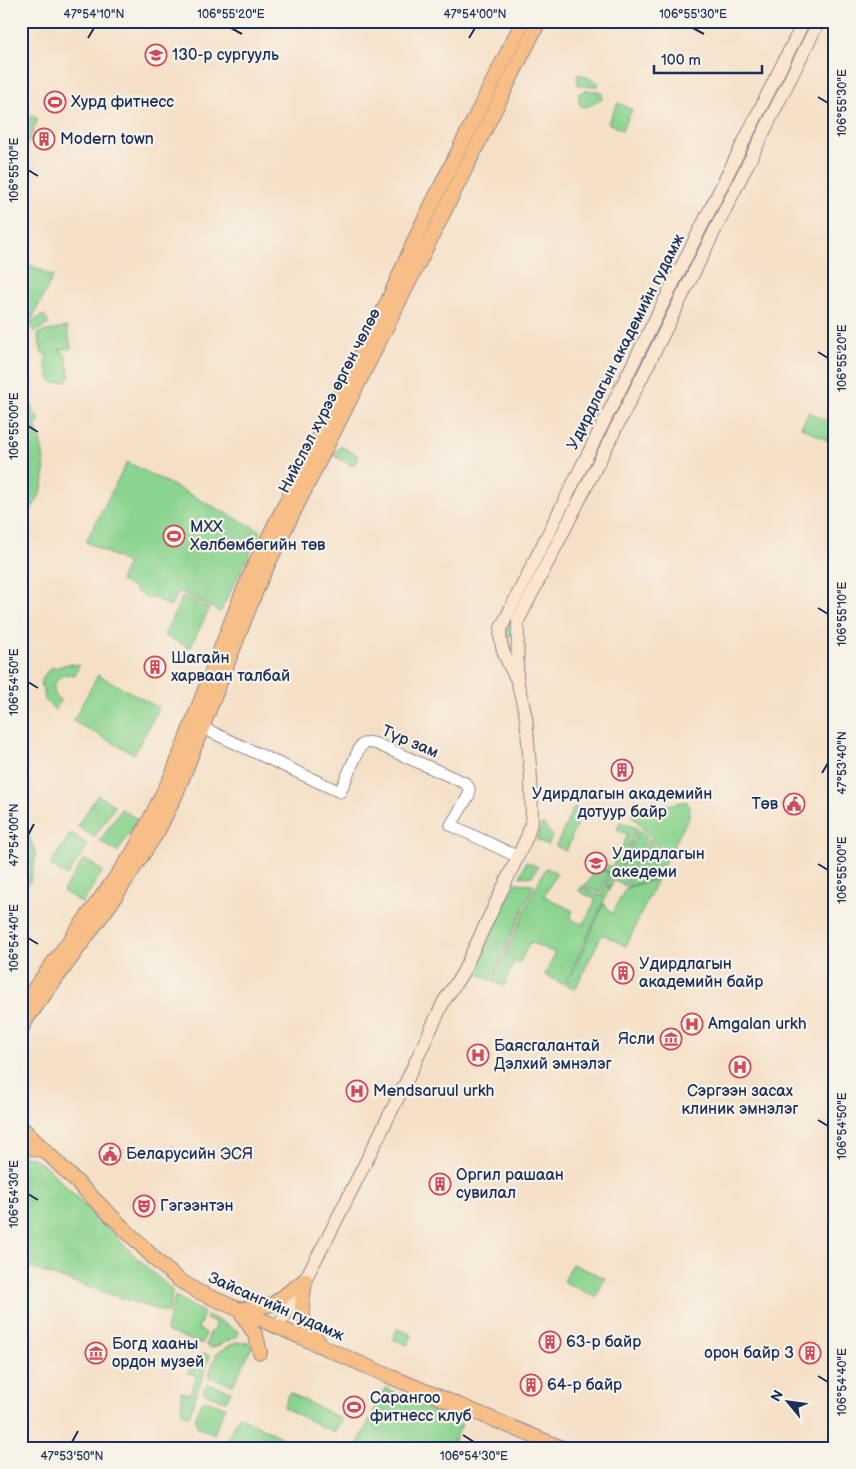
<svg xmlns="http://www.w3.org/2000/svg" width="856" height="1469" viewBox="0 0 856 1469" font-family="'Balsamiq Sans',sans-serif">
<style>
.green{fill:#8bd48f;stroke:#538276}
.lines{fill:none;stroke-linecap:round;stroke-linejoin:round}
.tertiary-casing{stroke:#888892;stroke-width:13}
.secondary-casing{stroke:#888892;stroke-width:14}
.primary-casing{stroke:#888892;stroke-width:16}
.trunk-casing{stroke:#888892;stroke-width:17}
.tertiary{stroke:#fff;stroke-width:11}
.secondary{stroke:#fce5cf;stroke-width:12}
.primary{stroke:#f7be87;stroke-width:14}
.trunk{stroke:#f7be87;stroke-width:15}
.ticks{fill:none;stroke:#1b2f5e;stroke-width:2}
.labels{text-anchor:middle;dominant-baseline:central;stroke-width:4.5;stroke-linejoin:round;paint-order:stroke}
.poi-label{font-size:16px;fill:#1b2f5e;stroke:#f7f3e8;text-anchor:start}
.street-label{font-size:16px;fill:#1b2f5e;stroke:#f7f3e8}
.neatline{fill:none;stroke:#1b2f5e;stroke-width:2}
.ticks-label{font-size:12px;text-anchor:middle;fill:#1b2f5e}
</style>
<rect width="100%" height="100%" fill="#f7f3e8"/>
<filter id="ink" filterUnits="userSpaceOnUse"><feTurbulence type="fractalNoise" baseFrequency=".02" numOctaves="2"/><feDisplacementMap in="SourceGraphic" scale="10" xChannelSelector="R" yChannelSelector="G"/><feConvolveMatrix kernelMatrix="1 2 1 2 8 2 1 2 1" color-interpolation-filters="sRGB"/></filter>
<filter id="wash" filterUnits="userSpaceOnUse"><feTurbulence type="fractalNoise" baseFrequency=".0096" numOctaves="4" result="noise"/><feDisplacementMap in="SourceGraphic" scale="20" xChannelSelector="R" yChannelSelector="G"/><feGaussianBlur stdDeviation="1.12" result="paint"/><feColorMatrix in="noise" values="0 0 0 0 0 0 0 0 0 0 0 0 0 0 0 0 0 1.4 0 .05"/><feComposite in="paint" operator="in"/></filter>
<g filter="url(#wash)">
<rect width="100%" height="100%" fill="#f5e0c7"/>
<g class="green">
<polygon points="750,21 780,21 774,33"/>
<polygon points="578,74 582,75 597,82 599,83 598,86 579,86 577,78"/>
<polygon points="587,90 597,91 602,94 602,99 587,107 581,106 579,102 579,93"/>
<polygon points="618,103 632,110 622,130 608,123"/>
<polygon points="21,111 38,119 22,156 21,156"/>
<polygon points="752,138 754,138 514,634 510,636 507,636 505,632"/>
<polygon points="21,261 53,276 32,319 21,314"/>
<polygon points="44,315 49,324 34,332 29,323"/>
<path d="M 67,327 L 71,348 L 59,350 L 65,354 L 70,378 L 67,381 L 54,383 L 50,380 C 48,372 42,359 48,353 L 42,354 L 38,333 Z"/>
<path d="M 21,381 L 22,384 L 28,384 L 30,390 L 27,392 L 34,415 L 38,416 L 40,422 L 35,424 C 43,450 51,476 36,502 C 32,508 26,515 21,521 Z"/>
<polygon points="809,412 835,425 827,440 801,427"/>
<polygon points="340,446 358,456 353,466 334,456"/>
<polygon points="127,462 261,531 220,612 179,591 171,607 151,596 149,599 135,591 136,589 120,581 128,563 86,542"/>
<polygon points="183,596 209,609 190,648 164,635"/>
<path d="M 68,664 L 79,665 L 75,675 C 57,670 46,690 61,701 L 55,710 L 45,700 L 43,687 L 41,686 C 42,678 45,672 52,667 L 54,668 Z"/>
<polygon points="98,675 159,708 134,754 73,721"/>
<polygon points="98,795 115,806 94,837 77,826"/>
<polygon points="684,802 687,802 689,806 689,817 667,858 631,814 638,810"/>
<polygon points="574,807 577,808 576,827 571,837 572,838 566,851 556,846"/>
<polygon points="121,809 138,820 117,852 100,841"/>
<polygon points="620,822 637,828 611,886 606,884 611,873 591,864 594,859 612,867 628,835 617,829"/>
<polygon points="21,825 27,831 36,855 30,881 21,892"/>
<polygon points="541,825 544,825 552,836 548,845 537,840"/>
<polygon points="639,829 647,838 625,886 615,881"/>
<polygon points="71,833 88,845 67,876 50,865"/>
<polygon points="649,840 666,860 658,877 627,887"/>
<polygon points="84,859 103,871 82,903 63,891"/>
<polygon points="526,862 538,867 532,876 520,877"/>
<path d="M 592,866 L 609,873 L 600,893 L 583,886 C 590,883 594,873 592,866 Z"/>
<polygon points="546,868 557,873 544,896 573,911 570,918 583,925 596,900 579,891 581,887 601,896 606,885 610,887 565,985 545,975 555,953 530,942 519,963 514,961 504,986 493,981 538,883"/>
<polygon points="657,879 626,946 602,934 575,989 567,985 604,903 612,914 626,888"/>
<polygon points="515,883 533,884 534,886 491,980 479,974 477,965"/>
<polygon points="21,1155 35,1159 49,1169 137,1258 171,1289 172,1293 168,1313 21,1265"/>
<polygon points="572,1264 605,1278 596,1297 564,1282"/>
<polygon points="175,1296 204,1313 198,1329 206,1333 202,1344 168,1332 166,1330"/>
<polygon points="208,1315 238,1331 237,1337 214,1347 211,1348 206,1345 210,1333 212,1333 216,1323 206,1319"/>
<polygon points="397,1329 412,1335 407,1345 393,1339"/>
<polygon points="236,1342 249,1343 252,1347 233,1385 209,1377 209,1375 217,1353"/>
<polygon points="203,1353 210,1356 189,1416 182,1413 181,1392 190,1394 197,1376 187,1373"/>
<polygon points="208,1384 231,1391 226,1401 204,1393 204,1388"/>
<polygon points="385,1388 462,1425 450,1448 356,1448"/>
<polygon points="290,1393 341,1419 334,1433 283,1407"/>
<polygon points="205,1400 225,1407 214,1434 197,1427 197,1423 195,1420 200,1403"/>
<polygon points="239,1416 302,1448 223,1448"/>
</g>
</g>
<g filter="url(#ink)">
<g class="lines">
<g class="tertiary-casing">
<path id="tertiary" d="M 203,728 L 340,792 L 360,747 C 365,741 370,742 377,744 L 465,783 L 469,788 L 469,795 L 451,825 L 518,857"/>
</g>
<g class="secondary-casing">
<g id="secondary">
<path d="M 517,680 C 510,668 497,643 501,628 L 804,21"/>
<polyline points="277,1327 285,1316 328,1237 406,1082 444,1001 462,974 527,837 532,820 531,779 526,717 517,680 518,621 644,373 819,21"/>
</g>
</g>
<g class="primary-casing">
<g id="primary">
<polyline points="21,1007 111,884 134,851 173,773 240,599 255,564 387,303 421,226 523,21"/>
<polyline points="21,1029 28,1017 111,903 158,831 176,794 259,583 282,535 425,250 539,21"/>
<polyline points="21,1127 160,1264 179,1280 197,1291 384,1374 562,1448"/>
<path d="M 305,1280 C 301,1313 297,1317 320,1343"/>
<polyline points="260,1352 256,1336 239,1310 273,1304 305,1280"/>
</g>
</g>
<g class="trunk-casing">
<polyline id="trunk" points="21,1146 44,1150"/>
</g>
<use href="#tertiary" class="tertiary"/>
<use href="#secondary" class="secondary"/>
<use href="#primary" class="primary"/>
<use href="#trunk" class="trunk"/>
</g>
</g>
<path class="ticks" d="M 231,28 L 242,34M 693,28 L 704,34M 88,38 L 94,28M 469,38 L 475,28M 818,97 L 828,103M 28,170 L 38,176M 818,352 L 828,358M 28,426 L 38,432M 818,608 L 828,614M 28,682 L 38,688M 822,773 L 828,763M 28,835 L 34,824M 818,864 L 828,870M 28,938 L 38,944M 818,1120 L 828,1126M 28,1194 L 38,1200M 818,1376 L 828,1382M 463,1435 L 474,1442M 72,1442 L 78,1431"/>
<defs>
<g id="school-ring" transform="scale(1.125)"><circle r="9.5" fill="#f7f3e8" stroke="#d1495b" stroke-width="1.5"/><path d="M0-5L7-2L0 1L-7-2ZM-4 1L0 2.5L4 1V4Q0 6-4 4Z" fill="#d1495b"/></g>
<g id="stadium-ring" transform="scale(1.125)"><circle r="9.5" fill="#f7f3e8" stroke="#d1495b" stroke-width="1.5"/><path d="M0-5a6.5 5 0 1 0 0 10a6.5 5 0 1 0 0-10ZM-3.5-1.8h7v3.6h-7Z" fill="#d1495b"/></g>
<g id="building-ring" transform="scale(1.125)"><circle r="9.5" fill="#f7f3e8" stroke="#d1495b" stroke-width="1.5"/><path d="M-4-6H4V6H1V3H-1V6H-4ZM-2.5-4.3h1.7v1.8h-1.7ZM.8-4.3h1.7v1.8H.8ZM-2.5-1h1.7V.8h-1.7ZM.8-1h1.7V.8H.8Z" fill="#d1495b"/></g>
<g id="civic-ring" transform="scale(1.125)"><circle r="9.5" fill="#f7f3e8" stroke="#d1495b" stroke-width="1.5"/><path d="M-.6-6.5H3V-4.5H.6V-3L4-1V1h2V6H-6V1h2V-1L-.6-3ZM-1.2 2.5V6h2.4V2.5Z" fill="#d1495b"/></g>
<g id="university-ring" transform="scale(1.125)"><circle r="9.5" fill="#f7f3e8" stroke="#d1495b" stroke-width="1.5"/><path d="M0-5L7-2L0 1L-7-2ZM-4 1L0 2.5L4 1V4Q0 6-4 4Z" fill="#d1495b"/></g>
<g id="hospital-ring" transform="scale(1.125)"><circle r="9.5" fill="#f7f3e8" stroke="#d1495b" stroke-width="1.5"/><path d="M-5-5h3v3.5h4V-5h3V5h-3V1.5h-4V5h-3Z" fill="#d1495b"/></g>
<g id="museum-ring" transform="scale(1.125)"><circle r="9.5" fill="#f7f3e8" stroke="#d1495b" stroke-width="1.5"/><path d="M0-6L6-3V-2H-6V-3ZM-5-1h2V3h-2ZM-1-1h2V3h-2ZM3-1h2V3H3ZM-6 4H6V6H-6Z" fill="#d1495b"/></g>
<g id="theatre-ring" transform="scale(1.125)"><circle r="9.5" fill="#f7f3e8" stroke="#d1495b" stroke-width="1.5"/><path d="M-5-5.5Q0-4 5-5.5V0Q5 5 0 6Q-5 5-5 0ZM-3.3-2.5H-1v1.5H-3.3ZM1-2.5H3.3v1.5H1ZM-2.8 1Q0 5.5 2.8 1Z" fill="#d1495b"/></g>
</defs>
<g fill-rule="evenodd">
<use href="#school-ring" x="156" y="55"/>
<use href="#stadium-ring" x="55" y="102"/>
<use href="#building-ring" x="44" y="139"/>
<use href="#stadium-ring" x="174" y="536"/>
<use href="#building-ring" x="155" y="667"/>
<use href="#building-ring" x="622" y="770"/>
<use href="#civic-ring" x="794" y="804"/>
<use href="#university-ring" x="596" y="863"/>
<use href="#building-ring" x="623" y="973"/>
<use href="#hospital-ring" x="692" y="1024"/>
<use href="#museum-ring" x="671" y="1039"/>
<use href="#hospital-ring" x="478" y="1055"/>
<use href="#hospital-ring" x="740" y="1067"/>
<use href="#hospital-ring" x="357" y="1091"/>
<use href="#civic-ring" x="110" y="1154"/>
<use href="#building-ring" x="440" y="1184"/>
<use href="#theatre-ring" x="144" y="1206"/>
<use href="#building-ring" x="550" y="1342"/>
<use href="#museum-ring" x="96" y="1353"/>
<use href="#building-ring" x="810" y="1353"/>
<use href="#building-ring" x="531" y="1385"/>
<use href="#stadium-ring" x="354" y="1407"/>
</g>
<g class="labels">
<g class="poi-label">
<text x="172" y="55">130-р сургууль</text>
<text x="71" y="102">Хурд фитнесс</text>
<text x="60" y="139">Modern town</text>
<text x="190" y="527">МХХ<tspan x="190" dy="18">Хөлбөмбөгийн төв</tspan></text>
<text x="171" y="658">Шагайн<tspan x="171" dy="18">харваан талбай</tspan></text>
<text x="622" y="794" text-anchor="middle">Удирдлагын академийн<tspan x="622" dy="18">дотуур байр</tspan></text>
<text x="778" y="804" text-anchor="end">Төв</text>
<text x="612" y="854">Удирдлагын<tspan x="612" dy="18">акедеми</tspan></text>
<text x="639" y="964">Удирдлагын<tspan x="639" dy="18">академийн байр</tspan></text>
<text x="708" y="1024">Amgalan urkh</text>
<text x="655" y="1039" text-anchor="end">Ясли</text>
<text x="494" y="1046">Баясгалантай<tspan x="494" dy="18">Дэлхий эмнэлэг</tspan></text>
<text x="373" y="1091">Mendsaruul urkh</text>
<text x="740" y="1091" text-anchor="middle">Сэргээн засах<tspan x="740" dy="18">клиник эмнэлэг</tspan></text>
<text x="126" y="1154">Беларусийн ЭСЯ</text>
<text x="456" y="1175">Оргил рашаан<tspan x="456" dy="18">сувилал</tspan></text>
<text x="160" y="1206">Гэгээнтэн</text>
<text x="566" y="1342">63-р байр</text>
<text x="112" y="1344">Богд хааны<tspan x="112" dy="18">ордон музей</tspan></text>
<text x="794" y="1353" text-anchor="end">орон байр 3</text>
<text x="547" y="1385">64-р байр</text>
<text x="370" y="1398">Сарангоо<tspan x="370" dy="18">фитнесс клуб</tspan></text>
</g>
<g class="street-label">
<text transform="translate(626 342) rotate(-63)">Удирдлагын академийн гудамж</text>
<text transform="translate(330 401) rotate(-63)">Нийслэл хүрээ өргөн чөлөө</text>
<text transform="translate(410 742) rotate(23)">Түр зам</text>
<text transform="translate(276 1307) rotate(24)">Зайсангийн гудамж</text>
</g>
</g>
<rect width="856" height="1469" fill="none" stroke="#f7f3e8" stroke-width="55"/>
<g transform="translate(788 1402) rotate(299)" stroke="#f7f3e8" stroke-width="4" paint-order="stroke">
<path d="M0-4L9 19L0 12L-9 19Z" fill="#1b2f5e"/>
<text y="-8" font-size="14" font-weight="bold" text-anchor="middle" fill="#1b2f5e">N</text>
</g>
<path d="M654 65v8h108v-8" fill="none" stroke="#1b2f5e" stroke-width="2.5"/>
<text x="661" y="65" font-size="15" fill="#1b2f5e" stroke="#f7f3e8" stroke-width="4" paint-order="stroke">100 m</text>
<rect x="28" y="28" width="800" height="1414" class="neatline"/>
<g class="ticks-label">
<text x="94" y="18">47°54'10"N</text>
<text x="231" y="18">106°55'20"E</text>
<text x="475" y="18">47°54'00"N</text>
<text x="693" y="18">106°55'30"E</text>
<text transform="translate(842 103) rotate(-90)" y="4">106°55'30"E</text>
<text transform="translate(14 170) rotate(-90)" y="4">106°55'10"E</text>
<text transform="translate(842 358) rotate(-90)" y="4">106°55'20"E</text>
<text transform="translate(14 426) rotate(-90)" y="4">106°55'00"E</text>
<text transform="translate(842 614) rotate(-90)" y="4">106°55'10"E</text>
<text transform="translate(14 682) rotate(-90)" y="4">106°54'50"E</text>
<text transform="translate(842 763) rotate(-90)" y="4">47°53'40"N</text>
<text transform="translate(14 835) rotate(-90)" y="4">47°54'00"N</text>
<text transform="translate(842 870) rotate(-90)" y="4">106°55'00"E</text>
<text transform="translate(14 938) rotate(-90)" y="4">106°54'40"E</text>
<text transform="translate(842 1126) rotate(-90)" y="4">106°54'50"E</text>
<text transform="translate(14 1194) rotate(-90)" y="4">106°54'30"E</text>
<text transform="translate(842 1382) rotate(-90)" y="4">106°54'40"E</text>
<text x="72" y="1460">47°53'50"N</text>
<text x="474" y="1460">106°54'30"E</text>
</g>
</svg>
